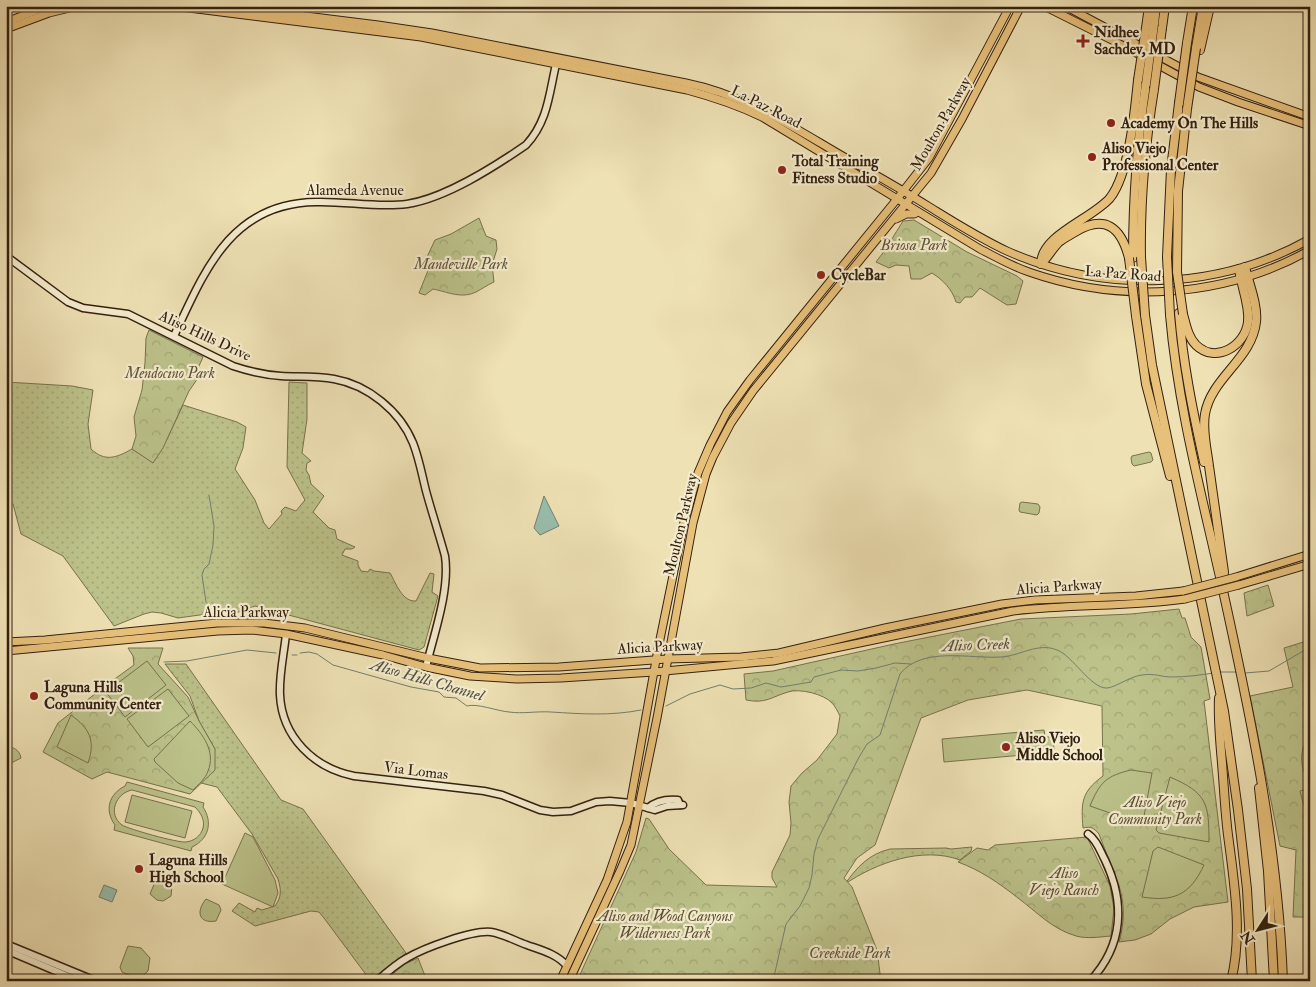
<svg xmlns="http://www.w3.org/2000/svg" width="1316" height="987" viewBox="0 0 1316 987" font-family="'IM FELL Double Pica',serif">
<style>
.grass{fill:url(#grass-dots);stroke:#78714d}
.park{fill:url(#park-crowns);stroke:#78714d}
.garden{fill:#bcc28a;stroke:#78714d;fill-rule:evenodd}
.water{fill:#99beae;stroke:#717f6f}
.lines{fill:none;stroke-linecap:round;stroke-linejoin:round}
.stream{stroke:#717f6f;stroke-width:1}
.secondary-casing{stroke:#342010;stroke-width:9}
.primary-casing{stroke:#342010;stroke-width:9}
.highway-casing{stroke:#342010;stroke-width:10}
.secondary{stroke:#f4ecce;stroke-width:6}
.primary{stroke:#e7c07a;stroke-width:7}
.highway{stroke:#e7c07a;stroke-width:8}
.primary-bridge-casing{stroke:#342010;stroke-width:9;stroke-linecap:butt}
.highway-bridge-casing{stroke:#342010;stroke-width:10;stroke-linecap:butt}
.primary-bridge{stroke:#e7c07a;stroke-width:7}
.highway-bridge{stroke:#e7c07a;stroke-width:8}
.poi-dot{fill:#8f2418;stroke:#f4ecce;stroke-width:2}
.labels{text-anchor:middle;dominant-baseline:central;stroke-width:4.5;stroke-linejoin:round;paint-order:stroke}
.poi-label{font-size:15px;font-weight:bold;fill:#342010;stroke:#f4ecce;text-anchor:start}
.street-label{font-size:15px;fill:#342010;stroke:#f4ecce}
.park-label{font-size:15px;font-style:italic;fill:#5d5135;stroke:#f4ecce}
.water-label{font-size:16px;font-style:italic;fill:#524f3f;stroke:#f4ecce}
</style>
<defs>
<pattern id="grass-dots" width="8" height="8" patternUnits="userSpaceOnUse" patternTransform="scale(1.25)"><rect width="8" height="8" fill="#bcc28a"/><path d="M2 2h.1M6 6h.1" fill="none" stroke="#a2a676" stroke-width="1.8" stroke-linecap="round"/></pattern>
<pattern id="park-crowns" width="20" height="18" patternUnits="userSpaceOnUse" patternTransform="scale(1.25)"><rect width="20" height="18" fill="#bcc28a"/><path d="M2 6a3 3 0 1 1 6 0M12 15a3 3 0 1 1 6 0" fill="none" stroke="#a2a676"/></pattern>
</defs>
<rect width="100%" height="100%" fill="#eee1b4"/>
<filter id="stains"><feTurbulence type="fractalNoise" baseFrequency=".004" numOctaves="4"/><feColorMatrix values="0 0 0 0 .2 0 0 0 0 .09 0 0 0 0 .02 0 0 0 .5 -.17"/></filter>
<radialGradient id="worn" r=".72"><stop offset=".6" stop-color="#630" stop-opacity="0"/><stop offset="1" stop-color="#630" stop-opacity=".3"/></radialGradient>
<g class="grass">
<path d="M 6,382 L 72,386 L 93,390 L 88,424 L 91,449 C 105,462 116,458 132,449 L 153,462 L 167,439 L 183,405 L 237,422 L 246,427 L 243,448 L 235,469 L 255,500 L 264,523 L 269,529 L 282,514 L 281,511 L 285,507 L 296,511 L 305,500 L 287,467 L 289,382 L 307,383 L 307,419 L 302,453 L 311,461 L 307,463 L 306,470 L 309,475 L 311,484 L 324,496 L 313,512 L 329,528 L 335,530 L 337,539 L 355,547 L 352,549 L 345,549 L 342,555 L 358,561 L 358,565 L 361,571 L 368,572 L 370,569 L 374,571 L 390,573 C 396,583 402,602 416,601 L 430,573 L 434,574 L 432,592 L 438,596 L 424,647 L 419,650 L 255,606 L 230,615 L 214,613 L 178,618 L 161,613 L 152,612 L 144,614 L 114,626 L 63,556 L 21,534 L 13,504 L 6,502 Z"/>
<path d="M 165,664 L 186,664 L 281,800 L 303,809 L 406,953 L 370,980 L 324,918 L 319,912 L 311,911 L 255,926 L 232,911 L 239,903 L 255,912 L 257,908 L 262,910 L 275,906 C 282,897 281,889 278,879 L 252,834 L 217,787 L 201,783 L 215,749 L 199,721 L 190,696 Z"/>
<path d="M 972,847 L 971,851 L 960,860 C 922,846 876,863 845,884 C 857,867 869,854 890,849 L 946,848 L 951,849 Z"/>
</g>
<g class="park">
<path d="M 479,218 L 486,236 L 496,240 L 497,249 L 492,265 L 494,282 C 487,285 482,289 476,292 C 461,299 448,292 433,289 L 425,295 L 419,293 L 429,268 L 426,259 L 435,240 L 451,234 Z"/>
<path d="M 914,220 L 967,252 L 1017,276 L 1023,281 L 1016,304 L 1007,305 L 980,288 L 972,297 L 965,297 L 960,303 L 956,302 C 952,289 943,280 932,273 L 921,279 L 911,279 L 909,266 L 896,265 L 889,268 L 876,262 C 886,250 894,235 903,221 Z"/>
<polygon points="149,330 203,357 195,375 198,378 189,391 163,448 153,463 132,449 136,436 134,417 142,390 145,363 146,338"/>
<polygon points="1268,585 1274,606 1247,616 1244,593"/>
<path d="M 1179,609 L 1182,618 L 1185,618 L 1191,637 L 1201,647 L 1210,699 L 1204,701 L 1228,902 L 1194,907 L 1170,919 L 1151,934 L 1135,940 L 1119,942 C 1132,898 1113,873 1099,834 C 1094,828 1091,826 1083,828 C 1081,803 1081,792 1103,776 L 1102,706 L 1027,690 L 968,700 L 921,718 L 875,845 L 857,858 L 844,878 L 852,887 L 877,950 L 881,981 L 577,981 L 636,852 L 646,818 L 649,819 L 669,849 L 706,885 L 777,887 L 772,878 L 772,872 L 790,835 L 791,823 L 789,802 L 791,786 L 802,773 L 817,760 L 837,734 L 840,716 C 838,712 835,706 832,703 C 824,694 799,688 788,692 C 771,697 766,704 746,700 L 744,674 L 773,671 L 894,644 L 1021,619 L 1131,614 Z"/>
<polygon points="1310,640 1310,917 1293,917 1296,850 1280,846 1250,696 1293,687 1284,648"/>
<polygon points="128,648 163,648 158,664 188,697 199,721 215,749 215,770 190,794 107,772 92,779 43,752 58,723 105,686 134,665 133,656"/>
<path d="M 1087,837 L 1110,886 L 1114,909 L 1111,936 C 1099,937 1087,939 1076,936 C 1052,929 1037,912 1018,898 C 999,883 980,870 958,862 L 977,848 L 988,850 L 995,845 Z"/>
<polygon points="418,958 427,981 384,981 405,964"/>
</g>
<g class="garden">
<polygon points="1149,452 1151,453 1153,460 1151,462 1134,466 1132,464 1131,458 1132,456"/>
<polygon points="1022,502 1038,504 1040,507 1039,513 1037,515 1020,512 1019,510 1020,503"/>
<polygon points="147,661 166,685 125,717 106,692"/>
<polygon points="168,689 189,716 148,747 127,719"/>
<path d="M 71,715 C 89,728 96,740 88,763 L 57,747 Z"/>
<path d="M 190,721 C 203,734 216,752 208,771 C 206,778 198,785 193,790 L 178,783 L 155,762 L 154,759 Z"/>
<polygon points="1044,730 1045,737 1053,737 1054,750 1046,751 1046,753 944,762 942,739"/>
<path d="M 1310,735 L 1310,770 L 1304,772 C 1299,758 1302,746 1310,735 Z"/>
<path d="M 6,744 C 13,749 19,748 21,758 L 13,762 L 7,769 Z"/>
<path d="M 1131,770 L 1152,773 L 1144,816 L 1140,822 L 1133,821 L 1090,806 C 1100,782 1106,776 1131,770 Z"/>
<path d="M 1170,777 C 1207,793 1209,803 1209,842 L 1159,833 L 1156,830 Z"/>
<path d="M 127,782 L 204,803 L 203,807 C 213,822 209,839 192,847 L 191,851 L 114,830 L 115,825 C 104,810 109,794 125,786 ZM 132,790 L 195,807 C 201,813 205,820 203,828 C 201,836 194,841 186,842 C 178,843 128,829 122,825 C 107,814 116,793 132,790 Z"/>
<polygon points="1310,788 1310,815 1304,806 1300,791"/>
<polygon points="132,795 192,811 185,838 125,822"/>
<polygon points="245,833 253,837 275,880 278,893 273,907 222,884"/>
<path d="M 1158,847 L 1204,865 C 1190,895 1174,902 1142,897 L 1153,851 Z"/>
<polygon points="160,880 172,885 171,896 163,901 157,900 150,894 155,882"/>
<path d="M 206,899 L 219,905 L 221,910 L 216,921 C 198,924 196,911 206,899 Z"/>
<polygon points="128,946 141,948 150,958 148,971 139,979 122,972 120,967"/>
</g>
<g class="water">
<polygon points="544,496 559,526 540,535 534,528"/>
<polygon points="104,885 117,890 112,902 99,897"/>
</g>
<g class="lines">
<g class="stream">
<polyline points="209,495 214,526 213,545 209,564 204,569 202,575 206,602 215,614"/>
<path d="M 300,653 L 309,652 L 317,654 L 333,665 L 411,687 L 439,692 L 444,697 L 456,698 L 467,706 C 477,703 497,711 509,712 C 523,714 537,711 551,712 C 582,714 611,716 641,710"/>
<polyline points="292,655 297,655"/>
<polyline points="164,662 187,661 247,650 276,653"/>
<polyline points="1220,672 1236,672"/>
<polyline points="1245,673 1269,671 1310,647"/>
<polyline points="666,706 690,694 720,685 733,689 751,688 766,683 781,687 811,682 814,677 841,670 858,671 876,668 895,663 911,664"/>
<path d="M 773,981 L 786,924 L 800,906 L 809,888 L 812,875 L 814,854 L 818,839 L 858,759 L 867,744 L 880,735 L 900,674 C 922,646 970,659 1001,657 C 1020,656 1038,642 1057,650 C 1072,655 1091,689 1107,688 C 1114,688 1131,676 1142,675 C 1155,673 1161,677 1172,677 C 1186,677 1200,675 1214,673"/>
</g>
<g class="secondary-casing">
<g id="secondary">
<path d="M 6,256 L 68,302 L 83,308 L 128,314 L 233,366 C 248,371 264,375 281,376 C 298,377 316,376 334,379 C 368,385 400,411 413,443 C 419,458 422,475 426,491 C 432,513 439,534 445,556 C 450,590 434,634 426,667"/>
<path d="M 174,336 C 205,270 231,203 316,202 C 346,201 377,208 407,204 C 446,198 494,167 526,145 C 549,120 549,92 557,60"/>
<path d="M 286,634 C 284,654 279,675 280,695 C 282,737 314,768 354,776 L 484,791 L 502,795 L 540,810 L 553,812 L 571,811 L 596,802 L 610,801 L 631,803 L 655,810 L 667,806 L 683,805"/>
<path d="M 648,808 C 656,801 667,799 678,800 L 680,805"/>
<path d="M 1088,834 C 1097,840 1100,851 1105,860 C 1125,902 1124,945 1090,981"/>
<polyline points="6,944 96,981"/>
<polyline points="6,950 79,981"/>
<path d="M 377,981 C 386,973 396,964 407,958 C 424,948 472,930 491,932 C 504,934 515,941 527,945 C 541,950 557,954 567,966"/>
</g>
</g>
<g class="primary-casing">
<g id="primary">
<path d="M 173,6 L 421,37 L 687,90 C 713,97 737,105 762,117 L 980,249 C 996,257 1011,266 1029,272 C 1120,304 1224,298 1310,250"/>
<path d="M 225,6 L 378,25 L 432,33 L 686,83 C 746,95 794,128 846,158 C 874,174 901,189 928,206 C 954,222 979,238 1007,251 C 1104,294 1217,291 1310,239"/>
<polyline points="1044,6 1116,42 1199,87 1238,102 1310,126"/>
<polyline points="1065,6 1146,49"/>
<polyline points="6,22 48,6"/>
<polyline points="6,29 49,13 78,6"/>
<polyline points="1155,54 1198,77 1310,117"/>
<polyline points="896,219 906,214 914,214 918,212"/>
<polyline points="1236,577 1310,554"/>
<polyline points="1239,585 1310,564"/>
<polyline points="6,642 45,640 217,623 264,623 305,628 428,658 480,668 559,667 667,659 741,657 779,653 885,628 1002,604 1035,600 1136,596 1183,591"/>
<path d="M 6,651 L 218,631 L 252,630 L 286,634 L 383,655 L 426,667 L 470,676 L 517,679 L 561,678 L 654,672 L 773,661 L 1013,611 C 1070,604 1128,607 1185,599"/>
<polyline points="560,981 607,880 627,822 658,649 684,522 698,473 710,445 727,412 750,380 897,199 929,158 1010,6"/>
<polyline points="569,981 620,871 631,845 657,718 693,523 706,474 713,457 731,423 753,391 931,173 962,119 1021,6"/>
</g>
</g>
<g class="highway-casing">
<g id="highway">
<polyline points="1147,21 1149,6"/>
<polyline points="1154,24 1156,6"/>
<polyline points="1162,28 1165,6"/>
<polyline points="1187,43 1193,6"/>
<polyline points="1196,48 1203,6"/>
<polyline points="1200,50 1210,6"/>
<path d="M 1141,257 C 1140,201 1145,145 1154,89"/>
<polyline points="1167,257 1171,169 1179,103"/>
<path d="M 1133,258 C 1133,200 1137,142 1146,84"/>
<path d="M 1041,264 C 1041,235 1092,219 1110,198 C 1129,174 1135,111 1138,80"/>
<path d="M 1041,264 C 1048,257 1052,249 1059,242 C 1064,238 1070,235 1075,232 C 1105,214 1121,227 1129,258"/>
<polyline points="1177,272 1178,191 1187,109"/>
<path d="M 1179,313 C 1183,364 1193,412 1204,462"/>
<path d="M 1183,314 C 1186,325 1188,337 1196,345 C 1216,364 1245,346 1248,322 C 1250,305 1241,286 1239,269"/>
<polyline points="1145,315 1152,365 1224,711 1238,810 1247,889 1252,981"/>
<path d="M 1170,315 C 1178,407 1202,496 1222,586 C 1251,718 1278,845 1283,981"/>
<polyline points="1136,316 1146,384 1170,476"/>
<path d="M 1223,580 L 1224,572 C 1219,537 1214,502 1209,466 C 1207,449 1202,431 1205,414 C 1211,378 1252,359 1256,322 C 1258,305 1249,284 1245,267"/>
<path d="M 1219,698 C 1218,719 1220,741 1222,763 C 1224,787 1225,811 1228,835 C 1234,881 1243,935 1231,981"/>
<polyline points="1259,788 1268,871 1274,981"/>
</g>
</g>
<use href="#secondary" class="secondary"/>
<use href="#primary" class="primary"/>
<use href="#highway" class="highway"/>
<g class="primary-bridge-casing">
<g id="primary-bridge">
<polyline points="1183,591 1236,577"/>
<polyline points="1185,599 1239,585"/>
</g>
</g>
<g class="highway-bridge-casing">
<g id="highway-bridge">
<polyline points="1138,80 1147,21"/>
<polyline points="1146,84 1154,24"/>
<polyline points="1154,89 1162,28"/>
<polyline points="1179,103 1187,43"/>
<polyline points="1187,109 1196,48"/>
<polyline points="1141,257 1145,315"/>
<polyline points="1167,257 1170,315"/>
<polyline points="1129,258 1136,316"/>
<polyline points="1177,272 1183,314"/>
</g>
</g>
<use href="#primary-bridge" class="primary-bridge"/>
<use href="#highway-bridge" class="highway-bridge"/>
</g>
<g class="poi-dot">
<path d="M1080.5 33.5h5v5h5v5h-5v5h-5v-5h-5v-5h5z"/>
<circle cx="1111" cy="123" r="5"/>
<circle cx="1092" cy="157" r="5"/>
<circle cx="782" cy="170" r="5"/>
<circle cx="821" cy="275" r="5"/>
<circle cx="34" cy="696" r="5"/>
<circle cx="1006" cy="747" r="5"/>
<circle cx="139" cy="869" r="5"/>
</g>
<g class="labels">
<g class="poi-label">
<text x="1094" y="32">Nidhee<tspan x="1094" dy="17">Sachdev, MD</tspan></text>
<text x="1121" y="123">Academy On The Hills</text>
<text x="1102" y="148">Aliso Viejo<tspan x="1102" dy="17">Professional Center</tspan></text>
<text x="792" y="161">Total Training<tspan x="792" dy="17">Fitness Studio</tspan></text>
<text x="831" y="275">CycleBar</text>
<text x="44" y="687">Laguna Hills<tspan x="44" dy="17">Community Center</tspan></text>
<text x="1016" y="738">Aliso Viejo<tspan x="1016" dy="17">Middle School</tspan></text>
<text x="149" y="860">Laguna Hills<tspan x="149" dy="17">High School</tspan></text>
</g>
<g class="street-label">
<text transform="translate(766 107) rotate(27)">La Paz Road</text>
<text transform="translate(941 124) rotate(-60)">Moulton Parkway</text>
<text x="355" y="190">Alameda Avenue</text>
<text transform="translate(1123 274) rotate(4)">La Paz Road</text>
<text transform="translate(205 336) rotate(25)">Aliso Hills Drive</text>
<text transform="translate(681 525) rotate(-77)">Moulton Parkway</text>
<text transform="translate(1059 587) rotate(-4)">Alicia Parkway</text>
<text x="246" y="612">Alicia Parkway</text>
<text transform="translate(660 647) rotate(-3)">Alicia Parkway</text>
<text transform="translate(416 771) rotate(7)">Via Lomas</text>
</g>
<g class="park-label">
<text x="914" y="245">Briosa Park</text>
<text x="461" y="264">Mandeville Park</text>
<text x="170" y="373">Mendocino Park</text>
<text x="1155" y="802">Aliso Viejo<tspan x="1155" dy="17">Community Park</tspan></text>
<text x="1064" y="873">Aliso<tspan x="1064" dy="17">Viejo Ranch</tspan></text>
<text x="665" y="916">Aliso and Wood Canyons<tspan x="665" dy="17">Wilderness Park</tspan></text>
<text x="850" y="953">Creekside Park</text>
</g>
<g class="water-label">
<text transform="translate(976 645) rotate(-2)">Aliso Creek</text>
<text transform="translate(427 680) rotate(16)">Aliso Hills Channel</text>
</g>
</g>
<rect width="1316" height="987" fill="none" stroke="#eee1b4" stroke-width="25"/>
<rect x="8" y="8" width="1301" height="972" fill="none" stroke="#342010" stroke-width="2.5"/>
<rect x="12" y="12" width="1291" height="962" fill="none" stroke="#342010"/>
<g transform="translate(1258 930) rotate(234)" stroke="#f4ecce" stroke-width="4" paint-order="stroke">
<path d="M0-4L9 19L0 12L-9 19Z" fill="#342010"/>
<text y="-8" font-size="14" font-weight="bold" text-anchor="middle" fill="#342010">N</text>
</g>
<rect width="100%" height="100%" filter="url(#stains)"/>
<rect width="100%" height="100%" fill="url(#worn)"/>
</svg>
